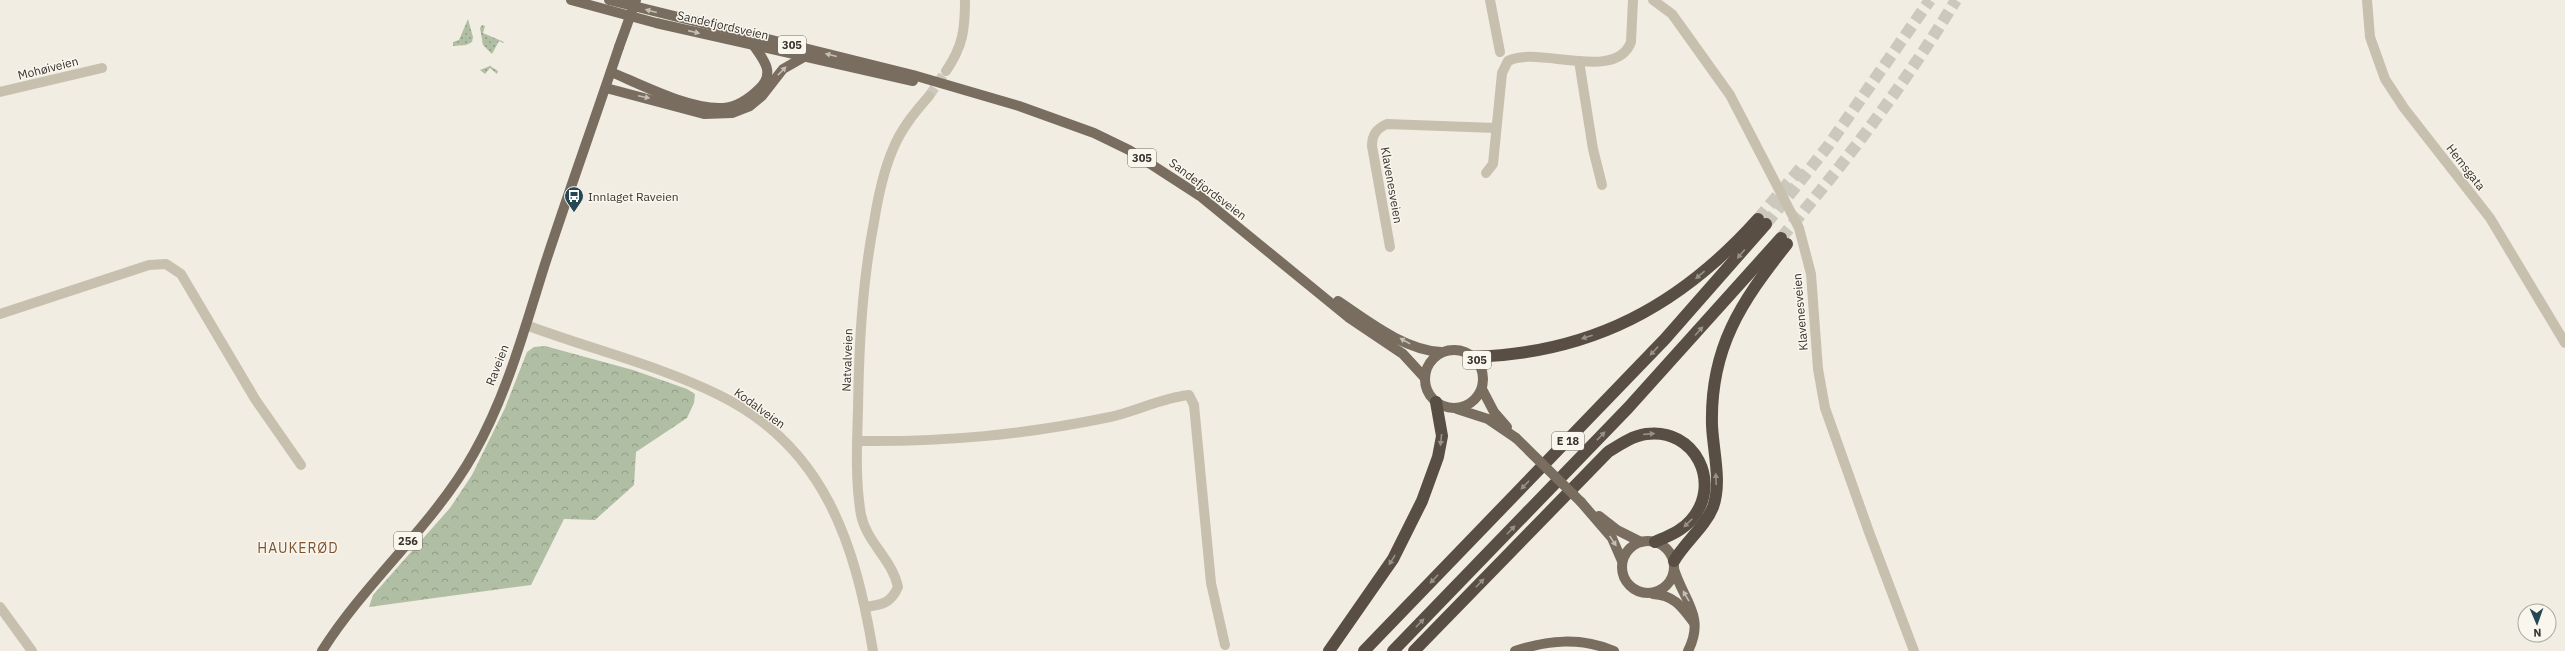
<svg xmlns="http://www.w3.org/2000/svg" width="2565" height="651" viewBox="0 0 2565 651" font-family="'IBM Plex Sans',sans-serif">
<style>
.grass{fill:url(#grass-dots)}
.forest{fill:url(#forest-crowns)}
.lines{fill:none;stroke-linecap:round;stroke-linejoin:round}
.minor-tunnel{stroke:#ccc8be;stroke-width:10;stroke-dasharray:10 5;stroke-linecap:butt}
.highway-tunnel{stroke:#ccc8be;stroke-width:12;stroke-dasharray:12 6;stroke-linecap:butt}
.minor{stroke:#c8c0af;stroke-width:10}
.major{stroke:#786d5f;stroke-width:10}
.highway{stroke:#584e44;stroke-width:12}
.major-bridge{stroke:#786d5f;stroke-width:10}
.oneway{fill:#c5bfb5}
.oneway2{fill:#989188}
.labels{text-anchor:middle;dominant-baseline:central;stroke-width:3;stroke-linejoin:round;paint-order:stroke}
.shield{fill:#f9f6ee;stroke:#726d66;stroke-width:1}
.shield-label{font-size:11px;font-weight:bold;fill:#38322c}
.street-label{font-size:12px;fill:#38322c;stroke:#f9f6ee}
.poi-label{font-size:12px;fill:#38322c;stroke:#f9f6ee;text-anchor:start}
.quarter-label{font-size:14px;letter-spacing:1px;fill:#7e522e;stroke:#f9f6ee}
</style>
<defs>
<pattern id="grass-dots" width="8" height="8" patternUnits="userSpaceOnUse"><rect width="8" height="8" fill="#b0bfa3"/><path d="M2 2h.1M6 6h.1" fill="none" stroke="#909c85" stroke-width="1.8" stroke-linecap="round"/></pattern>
<pattern id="forest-crowns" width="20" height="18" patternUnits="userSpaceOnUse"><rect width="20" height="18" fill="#b0bfa3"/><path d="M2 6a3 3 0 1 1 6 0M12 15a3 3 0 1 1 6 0" fill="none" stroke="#909c85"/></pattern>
</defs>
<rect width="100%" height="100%" fill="#f1ede2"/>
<g class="grass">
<polygon points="468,19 473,37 472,42 466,45 453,46 453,42 459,40"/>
<polygon points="482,25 485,26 483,33 504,42 503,43 499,41 492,54 483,45 480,28"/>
<polygon points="490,66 498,71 497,74 490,68 485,74 480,70"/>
</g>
<polygon class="forest" points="545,346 633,370 687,389 695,394 694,403 687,418 636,452 634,485 595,520 564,519 531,585 369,607 373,595 450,508 472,475 505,408 527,352 534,347"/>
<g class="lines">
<polyline class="minor-tunnel" points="929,96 946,71"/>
<g class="highway-tunnel">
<polyline points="1758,219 1804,164"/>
<polyline points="1766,224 1828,146 1930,0"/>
<path d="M 1781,238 C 1845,163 1905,84 1956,0"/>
</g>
<g class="minor">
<polyline points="1490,0 1500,52"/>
<polyline points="1653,0 1672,14 1730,95 1799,228 1811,274 1818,369 1825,408 1869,532 1914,651"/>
<polyline points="2367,0 2370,37 2385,79 2404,108 2490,218 2565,343"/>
<polyline points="1579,61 1593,149 1602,185"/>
<path d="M 946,71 C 963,46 965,30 965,0"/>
<polyline points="0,92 102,68"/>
<path d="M 1486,173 L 1493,164 L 1502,73 L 1508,61 C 1537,45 1616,83 1631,42 L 1633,0"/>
<path d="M 1390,247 L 1372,146 C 1372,135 1376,129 1387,124 L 1496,128"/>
<polyline points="0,314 149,265 166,264 181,274 255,399 301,465"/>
<path d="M 526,325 C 590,349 658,365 719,395 C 825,447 855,544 873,651"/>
<path d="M 857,441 C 946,442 1023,435 1110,417 C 1137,411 1161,398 1189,395 L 1194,405 L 1211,583 L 1225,645"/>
<polyline points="0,607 32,651"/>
<path d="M 865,607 C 882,605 891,603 898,587 C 892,559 867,543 861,515 C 855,480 857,444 858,409 C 859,346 862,284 874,222 C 878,197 883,172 893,149 C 901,129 915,112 929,96"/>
</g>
<g class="major">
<polyline points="571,0 656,23 913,81"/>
<polyline points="609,0 913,75 1019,106 1094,133 1129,150 1200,196 1348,317 1403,354 1425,378"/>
<path d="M 611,72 C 642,85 690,110 723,108 C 738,107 750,98 760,88 C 775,73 764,60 754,46"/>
<polyline points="606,88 704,114 732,113 750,106 762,96 783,69 804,57"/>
<path d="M 1338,301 C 1368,321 1404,350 1441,352"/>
<circle cx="1454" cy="379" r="29"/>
<polyline points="1482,389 1494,412 1507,427"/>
<polyline points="1457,409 1488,419 1516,438"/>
<polyline points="1581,502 1612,538 1622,561"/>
<polyline points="1599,516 1617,530 1641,542"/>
<circle cx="1648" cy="567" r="26"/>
<path d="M 1674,569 C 1683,600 1706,616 1688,651"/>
<path d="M 1653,594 C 1674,595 1682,607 1694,623"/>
<path d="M 322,651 C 367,580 433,526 474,453 C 507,395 525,327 545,264 C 569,191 595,119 619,47"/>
<path d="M 1515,651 C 1549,640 1580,637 1614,651"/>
</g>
<g class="highway">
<path d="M 1474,357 C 1592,353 1680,306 1758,219"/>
<path d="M 1674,561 C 1685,542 1705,527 1713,507 C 1722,482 1713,451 1712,425 C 1710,348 1741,302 1787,244"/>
<polyline points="1329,651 1393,559 1422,501 1438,457 1442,436 1436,402"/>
<polyline points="1364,651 1665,339 1766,224"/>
<polyline points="1393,651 1628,408 1781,238"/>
<path d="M 1414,651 L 1608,452 C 1619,445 1632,436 1646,434 C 1695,427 1723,484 1691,520 C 1682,531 1668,536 1655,542"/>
</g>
<g class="major-bridge">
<polyline points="619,47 636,0"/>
<polyline points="1516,438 1581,502"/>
</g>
</g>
<defs><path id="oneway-solid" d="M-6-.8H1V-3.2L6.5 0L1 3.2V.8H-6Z"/></defs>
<g class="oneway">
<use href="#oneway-solid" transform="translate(651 11) rotate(-165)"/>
<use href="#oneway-solid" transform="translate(694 32) rotate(13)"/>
<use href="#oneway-solid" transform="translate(831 55) rotate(-166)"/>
<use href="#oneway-solid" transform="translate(782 71) rotate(-46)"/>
<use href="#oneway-solid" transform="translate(644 97) rotate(12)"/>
<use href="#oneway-solid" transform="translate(1405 341) rotate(-151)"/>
<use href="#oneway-solid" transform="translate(1613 541) rotate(56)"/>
<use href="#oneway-solid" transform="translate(1686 596) rotate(-120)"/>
</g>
<g class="oneway2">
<use href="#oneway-solid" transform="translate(1741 254) rotate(130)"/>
<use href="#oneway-solid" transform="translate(1700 275) rotate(140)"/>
<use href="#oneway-solid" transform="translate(1699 331) rotate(-48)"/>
<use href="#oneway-solid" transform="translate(1587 337) rotate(162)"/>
<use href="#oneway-solid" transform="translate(1654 351) rotate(133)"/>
<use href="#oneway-solid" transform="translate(1649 434) rotate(-5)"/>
<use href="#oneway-solid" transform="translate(1601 436) rotate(-46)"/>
<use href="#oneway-solid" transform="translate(1441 440) rotate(96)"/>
<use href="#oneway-solid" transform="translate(1716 479) rotate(-92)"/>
<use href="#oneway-solid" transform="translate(1525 485) rotate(134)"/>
<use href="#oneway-solid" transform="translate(1688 523) rotate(136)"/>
<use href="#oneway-solid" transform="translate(1511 530) rotate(-46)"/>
<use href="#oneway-solid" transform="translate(1392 560) rotate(122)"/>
<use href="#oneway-solid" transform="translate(1434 579) rotate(134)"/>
<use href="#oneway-solid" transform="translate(1480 583) rotate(-46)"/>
<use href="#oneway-solid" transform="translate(1420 623) rotate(-46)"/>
</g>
<defs>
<g id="bus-pin" transform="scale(1)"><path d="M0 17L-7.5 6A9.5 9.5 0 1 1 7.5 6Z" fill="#264855" stroke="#f9f6ee"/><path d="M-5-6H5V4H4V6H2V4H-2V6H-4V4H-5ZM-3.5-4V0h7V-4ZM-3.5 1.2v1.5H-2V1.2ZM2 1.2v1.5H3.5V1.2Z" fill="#fff"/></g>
</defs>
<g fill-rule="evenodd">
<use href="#bus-pin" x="574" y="196"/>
</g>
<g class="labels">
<g class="shield">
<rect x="778" y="36" width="28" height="18" rx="3"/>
<rect x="1128" y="149" width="28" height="18" rx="3"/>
<rect x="1463" y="351" width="28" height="18" rx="3"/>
<rect x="1552" y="432" width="32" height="18" rx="3"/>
<rect x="394" y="532" width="28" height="18" rx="3"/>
</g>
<g class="shield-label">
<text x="792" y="45">305</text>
<text x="1142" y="158">305</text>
<text x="1477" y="360">305</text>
<text x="1568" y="441">E 18</text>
<text x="408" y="541">256</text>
</g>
<g class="street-label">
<text transform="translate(723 25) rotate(13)">Sandefjordsveien</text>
<text transform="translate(48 68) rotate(-14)">Mohøiveien</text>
<text transform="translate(2466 167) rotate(52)">Hemsgata</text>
<text transform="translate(1392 185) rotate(80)">Klavenesveien</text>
<text transform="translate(1208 189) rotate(37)">Sandefjordsveien</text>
<text transform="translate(1800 312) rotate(-95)">Klavenesveien</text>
<text transform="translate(847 360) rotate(-88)">Natvalveien</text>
<text transform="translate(497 365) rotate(-69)">Raveien</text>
<text transform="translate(760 408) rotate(36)">Kodalveien</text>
</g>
<g class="poi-label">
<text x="588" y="196">Innlaget Raveien</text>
</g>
<g class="quarter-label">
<text x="298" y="548">HAUKERØD</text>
</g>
</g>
<g transform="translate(2537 623) rotate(178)"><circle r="19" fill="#f9f6ee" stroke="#aca8a0"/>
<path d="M0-3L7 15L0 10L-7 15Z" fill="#264855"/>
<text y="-6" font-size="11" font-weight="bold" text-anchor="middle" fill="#38322c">N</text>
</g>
</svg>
